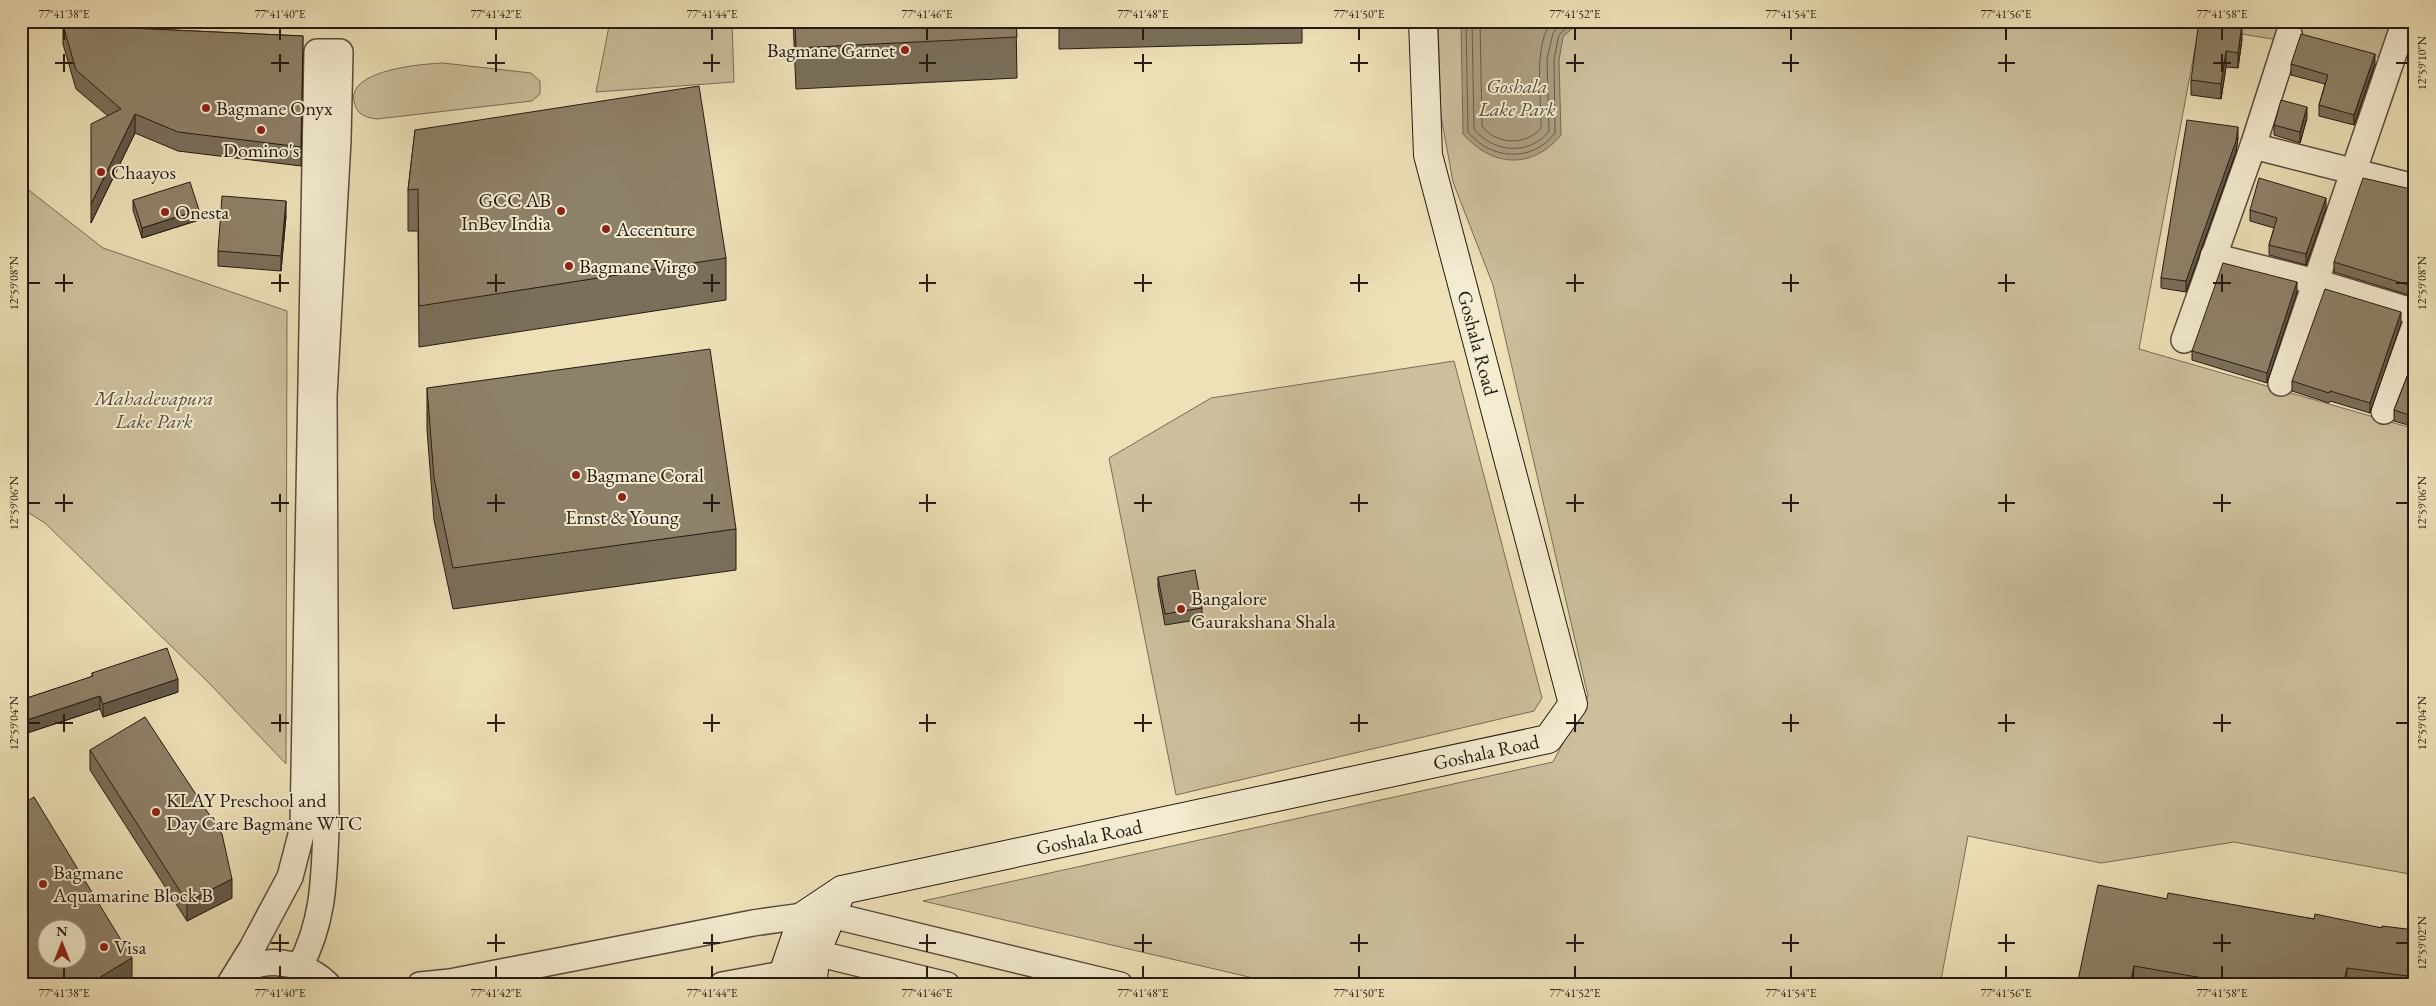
<svg xmlns="http://www.w3.org/2000/svg" width="2436" height="1006" viewBox="0 0 2436 1006" font-family="'EB Garamond',serif">
<style>
.green{fill:#ccbf9c;stroke:#786c58}
.water{fill:#aa9d80;stroke:#756954}
.lines{fill:none;stroke-linecap:round;stroke-linejoin:round}
.shore{stroke:#685c4a;stroke-width:1}
.street-casing{stroke:#574c3c;stroke-width:28}
.secondary-casing{stroke:#251a13;stroke-width:30}
.street{stroke:#f4ecd1;stroke-width:25}
.secondary{stroke:#f4ecd1;stroke-width:28}
.wall{fill:#7a6f5a;stroke:#251a13}
.shaded-wall{fill:#635a4a;stroke:#251a13}
.building{fill:#8e8169;stroke:#251a13;fill-rule:evenodd}
.ticks{fill:none;stroke:#251a13;stroke-width:2}
.poi-dot{fill:#8f2418;stroke:#f4ecd1;stroke-width:2}
.labels{text-anchor:middle;dominant-baseline:central;stroke-width:4;stroke-linejoin:round;paint-order:stroke}
.poi-label{font-size:20px;fill:#251a13;stroke:#f4ecd1;text-anchor:start}
.park-label{font-size:20px;font-style:italic;fill:#574c3c;stroke:#f4ecd1}
.street-label{font-size:20px;fill:#251a13;stroke:#f4ecd1}
.neatline{fill:none;stroke:#251a13;stroke-width:2}
.ticks-label{font-size:12px;text-anchor:middle;fill:#251a13}
</style>
<rect width="100%" height="100%" fill="#eee1b8"/>
<filter id="stains"><feTurbulence type="fractalNoise" baseFrequency=".004" numOctaves="4"/><feColorMatrix values="0 0 0 0 .2 0 0 0 0 .09 0 0 0 0 .02 0 0 0 .5 -.17"/></filter>
<radialGradient id="worn" r=".72"><stop offset=".6" stop-color="#630" stop-opacity="0"/><stop offset="1" stop-color="#630" stop-opacity=".3"/></radialGradient>
<g class="green">
<polygon points="610,21 732,21 734,82 596,92"/>
<polygon points="1438,21 2395,21 2382,57 2199,27 2139,349 2415,429 2415,875 2234,842 2101,863 1968,836 1940,985 1283,985 923,901 1553,762 1588,696 1493,285 1453,182 1441,116"/>
<path d="M 443,63 L 531,73 L 540,81 L 540,94 L 532,101 L 377,119 C 367,118 358,115 355,105 C 342,70 422,64 443,63 Z"/>
<polygon points="21,184 103,248 287,311 286,764 211,685 45,523 21,508"/>
<polygon points="1454,361 1542,698 1534,711 1176,795 1109,458 1211,398"/>
</g>
<path class="water" d="M 1461,21 L 1580,21 L 1563,37 L 1559,60 L 1561,135 C 1532,170 1492,167 1463,134 Z"/>
<g class="lines">
<g class="shore">
<path d="M 1466,21 L 1468,132 C 1491,160 1532,163 1555,133 L 1554,59 L 1559,35 L 1573,21"/>
<path d="M 1472,21 L 1474,129 C 1493,153 1530,156 1549,131 L 1547,59 L 1553,33 L 1564,21"/>
<path d="M 1480,21 L 1482,126 C 1496,145 1526,146 1541,128 C 1542,101 1532,41 1553,21"/>
</g>
<g class="street-casing">
<g id="street">
<polyline points="2253,146 2415,187"/>
<polyline points="2213,256 2316,282 2415,312"/>
<polyline points="2184,340 2253,146 2289,34"/>
<polyline points="2281,383 2405,21"/>
<polyline points="2384,411 2415,325"/>
<path d="M 233,981 C 237,977 242,971 248,968 C 274,956 308,965 328,985"/>
<path d="M 229,985 L 252,948 L 290,877 L 303,827 L 317,52 L 340,52 L 338,140 L 324,396 L 326,829 C 324,879 324,921 300,966"/>
<polyline points="420,985 450,982 753,923 803,916 831,915 1120,985"/>
<polyline points="722,985 783,974 816,953 947,985"/>
</g>
</g>
<g class="secondary-casing">
<g id="secondary">
<polyline points="783,985 783,974 803,916 842,890 1548,739 1573,704 1428,155 1423,21"/>
<polyline points="812,985 816,953 842,890"/>
</g>
</g>
<use href="#street" class="street"/>
<use href="#secondary" class="secondary"/>
</g>
<g class="wall">
<polygon points="793,21 1016,21 1017,78 796,89"/>
<polygon points="1059,21 1302,21 1302,43 1059,49"/>
<polygon points="63,25 303,36 301,166 178,151 135,133 91,223 108,116 76,89 63,44"/>
<polygon points="2242,39 2238,68 2226,67 2221,99 2191,95 2191,80"/>
<polygon points="2291,64 2375,64 2354,125 2319,116 2319,105 2325,84 2291,75"/>
<polygon points="2307,118 2300,143 2274,135 2274,125"/>
<polygon points="415,130 726,258 726,300 419,347 418,231 408,231 408,190"/>
<polygon points="2238,138 2236,152 2186,292 2161,288 2161,278"/>
<polygon points="2415,190 2415,297 2334,272 2334,262"/>
<polygon points="133,200 199,220 142,238 133,210"/>
<polygon points="2326,209 2306,265 2269,255 2269,245 2274,228 2250,221 2250,210"/>
<polygon points="286,216 281,271 218,266 218,251"/>
<polygon points="2297,292 2267,383 2192,360 2192,351"/>
<polygon points="2401,323 2370,413 2330,401 2329,403 2292,391 2292,381"/>
<polygon points="2415,356 2415,427 2394,421 2394,410"/>
<polygon points="427,388 736,529 736,570 453,609 434,520 427,430"/>
<polygon points="1158,577 1202,608 1202,619 1165,625 1158,587"/>
<polygon points="92,673 178,692 103,717 100,709 21,735 21,700 92,677"/>
<polygon points="90,750 232,898 187,921 90,770"/>
<polygon points="2167,899 2382,928 2415,930 2415,985 2141,985 2134,984 2133,985 2077,985"/>
</g>
<g class="shaded-wall">
<polygon points="2242,24 2242,39 2238,68 2238,53"/>
<polygon points="2226,51 2226,67 2221,99 2221,84"/>
<polygon points="2375,54 2375,64 2354,125 2354,115"/>
<polygon points="2307,107 2307,118 2300,143 2300,132"/>
<polygon points="135,114 135,133 91,223 91,204"/>
<polygon points="2238,127 2238,138 2236,152 2186,292 2186,281"/>
<polygon points="2326,198 2326,209 2306,265 2306,254"/>
<polygon points="286,201 286,216 281,271 281,256"/>
<polygon points="199,210 199,220 142,238 142,228"/>
<polygon points="2297,282 2297,292 2267,383 2267,373"/>
<polygon points="2401,312 2401,323 2370,413 2370,403"/>
<polygon points="178,679 178,692 103,717 103,704"/>
<polygon points="100,696 100,709 21,735 21,722"/>
<polygon points="232,879 232,898 187,921 187,902"/>
<polygon points="132,958 132,985 87,985"/>
<polygon points="2134,966 2133,985 2130,985"/>
<polygon points="2347,968 2347,985 2343,985"/>
</g>
<g class="building">
<polygon points="795,21 1016,21 1017,37 796,48"/>
<polygon points="2199,21 2223,21 2242,24 2238,53 2226,51 2221,84 2191,80"/>
<polygon points="63,25 303,36 301,147 178,132 135,114 91,204 91,124 121,109 76,70"/>
<polygon points="2301,34 2375,54 2354,115 2319,105 2328,75 2291,64"/>
<polygon points="699,86 726,258 419,306 418,189 408,190 415,130"/>
<polygon points="2281,100 2307,107 2300,132 2274,125"/>
<polygon points="2187,120 2238,127 2236,141 2186,281 2161,278"/>
<polygon points="2259,178 2326,198 2306,254 2269,245 2277,218 2250,210"/>
<polygon points="2363,178 2415,190 2415,287 2334,262"/>
<polygon points="190,182 199,210 142,228 133,200"/>
<polygon points="222,196 286,201 281,256 218,251"/>
<polygon points="2223,263 2297,282 2267,373 2192,351"/>
<polygon points="2325,289 2401,312 2370,403 2330,391 2329,393 2292,381"/>
<polygon points="710,349 736,529 453,568 434,478 427,388"/>
<polygon points="2415,356 2415,417 2394,410"/>
<polygon points="1195,570 1202,608 1165,614 1158,577"/>
<polygon points="167,648 178,679 103,704 100,696 21,722 21,700 93,676 92,673"/>
<polygon points="145,717 222,834 232,879 187,902 90,750"/>
<path d="M 34,797 L 132,958 L 87,985 L 21,985 L 21,805 ZM 48,928 L 78,928 L 78,958 L 48,958 Z"/>
<polygon points="2098,885 2167,899 2168,893 2314,919 2315,914 2382,928 2382,926 2415,930 2415,977 2347,968 2343,985 2243,985 2134,966 2130,985 2077,985"/>
</g>
<path class="ticks" d="M 64,28 L 64,40M 280,28 L 280,40M 496,28 L 496,40M 712,28 L 712,40M 927,28 L 927,40M 1143,28 L 1143,40M 1359,28 L 1359,40M 1575,28 L 1575,40M 1791,28 L 1791,40M 2006,28 L 2006,40M 2222,28 L 2222,40M 64,54 L 64,72M 280,54 L 280,72M 496,54 L 496,72M 712,54 L 712,72M 927,54 L 927,72M 1143,54 L 1143,72M 1359,54 L 1359,72M 1575,54 L 1575,72M 1791,54 L 1791,72M 2006,54 L 2006,72M 2222,54 L 2222,72M 55,63 L 73,63M 271,63 L 289,63M 487,63 L 505,63M 703,63 L 720,63M 919,63 L 936,63M 1134,63 L 1152,63M 1350,63 L 1368,63M 1566,63 L 1584,63M 1782,63 L 1799,63M 1998,63 L 2015,63M 2213,63 L 2231,63M 2396,63 L 2408,63M 64,274 L 64,292M 280,274 L 280,292M 496,274 L 496,292M 712,274 L 712,292M 927,274 L 927,292M 1143,274 L 1143,292M 1359,274 L 1359,292M 1575,274 L 1575,292M 1791,274 L 1791,292M 2006,274 L 2006,292M 2222,274 L 2222,292M 28,283 L 40,283M 55,283 L 73,283M 271,283 L 289,283M 487,283 L 505,283M 703,283 L 720,283M 919,283 L 936,283M 1134,283 L 1152,283M 1350,283 L 1368,283M 1566,283 L 1584,283M 1782,283 L 1799,283M 1998,283 L 2015,283M 2213,283 L 2231,283M 2396,283 L 2408,283M 64,494 L 64,512M 280,494 L 280,512M 496,494 L 496,512M 712,494 L 712,512M 927,494 L 927,512M 1143,494 L 1143,512M 1359,494 L 1359,512M 1575,494 L 1575,512M 1791,494 L 1791,512M 2006,494 L 2006,512M 2222,494 L 2222,512M 28,503 L 40,503M 55,503 L 73,503M 271,503 L 289,503M 487,503 L 505,503M 703,503 L 720,503M 919,503 L 936,503M 1134,503 L 1152,503M 1350,503 L 1368,503M 1566,503 L 1584,503M 1782,503 L 1799,503M 1998,503 L 2015,503M 2213,503 L 2231,503M 2396,503 L 2408,503M 64,714 L 64,732M 280,714 L 280,732M 496,714 L 496,732M 712,714 L 712,732M 927,714 L 927,732M 1143,714 L 1143,732M 1359,714 L 1359,732M 1575,714 L 1575,732M 1791,714 L 1791,732M 2006,714 L 2006,732M 2222,714 L 2222,732M 28,723 L 40,723M 55,723 L 73,723M 271,723 L 289,723M 487,723 L 505,723M 703,723 L 720,723M 919,723 L 936,723M 1134,723 L 1152,723M 1350,723 L 1368,723M 1566,723 L 1584,723M 1782,723 L 1799,723M 1998,723 L 2015,723M 2213,723 L 2231,723M 2396,723 L 2408,723M 280,934 L 280,952M 496,934 L 496,952M 712,934 L 712,952M 927,934 L 927,952M 1143,934 L 1143,952M 1359,934 L 1359,952M 1575,934 L 1575,952M 1791,934 L 1791,952M 2006,934 L 2006,952M 2222,934 L 2222,952M 271,943 L 289,943M 487,943 L 505,943M 703,943 L 720,943M 919,943 L 936,943M 1134,943 L 1152,943M 1350,943 L 1368,943M 1566,943 L 1584,943M 1782,943 L 1799,943M 1998,943 L 2015,943M 2213,943 L 2231,943M 2396,943 L 2408,943M 64,966 L 64,978M 280,966 L 280,978M 496,966 L 496,978M 712,966 L 712,978M 927,966 L 927,978M 1143,966 L 1143,978M 1359,966 L 1359,978M 1575,966 L 1575,978M 1791,966 L 1791,978M 2006,966 L 2006,978M 2222,966 L 2222,978"/>
<g class="poi-dot">
<circle cx="905" cy="50" r="5"/>
<circle cx="206" cy="108" r="5"/>
<circle cx="261" cy="130" r="5"/>
<circle cx="101" cy="172" r="5"/>
<circle cx="561" cy="211" r="5"/>
<circle cx="165" cy="212" r="5"/>
<circle cx="606" cy="229" r="5"/>
<circle cx="569" cy="266" r="5"/>
<circle cx="576" cy="475" r="5"/>
<circle cx="622" cy="497" r="5"/>
<circle cx="1181" cy="609" r="5"/>
<circle cx="156" cy="812" r="5"/>
<circle cx="43" cy="884" r="5"/>
<circle cx="104" cy="947" r="5"/>
</g>
<g class="labels">
<g class="poi-label">
<text x="895" y="50" text-anchor="end">Bagmane Garnet</text>
<text x="216" y="108">Bagmane Onyx</text>
<text x="261" y="150" text-anchor="middle">Domino's</text>
<text x="111" y="172">Chaayos</text>
<text x="551" y="200" text-anchor="end">GCC AB<tspan x="551" dy="23">InBev India</tspan></text>
<text x="175" y="212">Onesta</text>
<text x="616" y="229">Accenture</text>
<text x="579" y="266">Bagmane Virgo</text>
<text x="586" y="475">Bagmane Coral</text>
<text x="622" y="517" text-anchor="middle">Ernst &amp; Young</text>
<text x="1191" y="598">Bangalore<tspan x="1191" dy="23">Gaurakshana Shala</tspan></text>
<text x="166" y="800">KLAY Preschool and<tspan x="166" dy="23">Day Care Bagmane WTC</tspan></text>
<text x="53" y="872">Bagmane<tspan x="53" dy="23">Aquamarine Block B</tspan></text>
<text x="114" y="947">Visa</text>
</g>
<g class="park-label">
<text x="1517" y="86">Goshala<tspan x="1517" dy="23">Lake Park</tspan></text>
<text x="154" y="398">Mahadevapura<tspan x="154" dy="23">Lake Park</tspan></text>
</g>
<g class="street-label">
<text transform="translate(1478 343) rotate(75)">Goshala Road</text>
<text transform="translate(1486 752) rotate(-12)">Goshala Road</text>
<text transform="translate(1089 837) rotate(-12)">Goshala Road</text>
</g>
</g>
<rect width="2436" height="1006" fill="none" stroke="#eee1b8" stroke-width="55"/>
<g transform="translate(62 944)"><circle r="24" fill="#f4ecd1" stroke="#a19885"/>
<path d="M0-4L9 19L0 12L-9 19Z" fill="#8f2418"/>
<text y="-8" font-size="14" font-weight="bold" text-anchor="middle" fill="#251a13">N</text>
</g>
<rect x="28" y="28" width="2380" height="950" class="neatline"/>
<g class="ticks-label">
<text x="64" y="18">77°41'38"E</text>
<text x="280" y="18">77°41'40"E</text>
<text x="496" y="18">77°41'42"E</text>
<text x="712" y="18">77°41'44"E</text>
<text x="927" y="18">77°41'46"E</text>
<text x="1143" y="18">77°41'48"E</text>
<text x="1359" y="18">77°41'50"E</text>
<text x="1575" y="18">77°41'52"E</text>
<text x="1791" y="18">77°41'54"E</text>
<text x="2006" y="18">77°41'56"E</text>
<text x="2222" y="18">77°41'58"E</text>
<text transform="translate(2422 63) rotate(-90)" y="4">12°59'10"N</text>
<text transform="translate(14 283) rotate(-90)" y="4">12°59'08"N</text>
<text transform="translate(2422 283) rotate(-90)" y="4">12°59'08"N</text>
<text transform="translate(14 503) rotate(-90)" y="4">12°59'06"N</text>
<text transform="translate(2422 503) rotate(-90)" y="4">12°59'06"N</text>
<text transform="translate(14 723) rotate(-90)" y="4">12°59'04"N</text>
<text transform="translate(2422 723) rotate(-90)" y="4">12°59'04"N</text>
<text transform="translate(2422 943) rotate(-90)" y="4">12°59'02"N</text>
<text x="64" y="997">77°41'38"E</text>
<text x="280" y="997">77°41'40"E</text>
<text x="496" y="997">77°41'42"E</text>
<text x="712" y="997">77°41'44"E</text>
<text x="927" y="997">77°41'46"E</text>
<text x="1143" y="997">77°41'48"E</text>
<text x="1359" y="997">77°41'50"E</text>
<text x="1575" y="997">77°41'52"E</text>
<text x="1791" y="997">77°41'54"E</text>
<text x="2006" y="997">77°41'56"E</text>
<text x="2222" y="997">77°41'58"E</text>
</g>
<rect width="100%" height="100%" filter="url(#stains)"/>
<rect width="100%" height="100%" fill="url(#worn)"/>
</svg>
